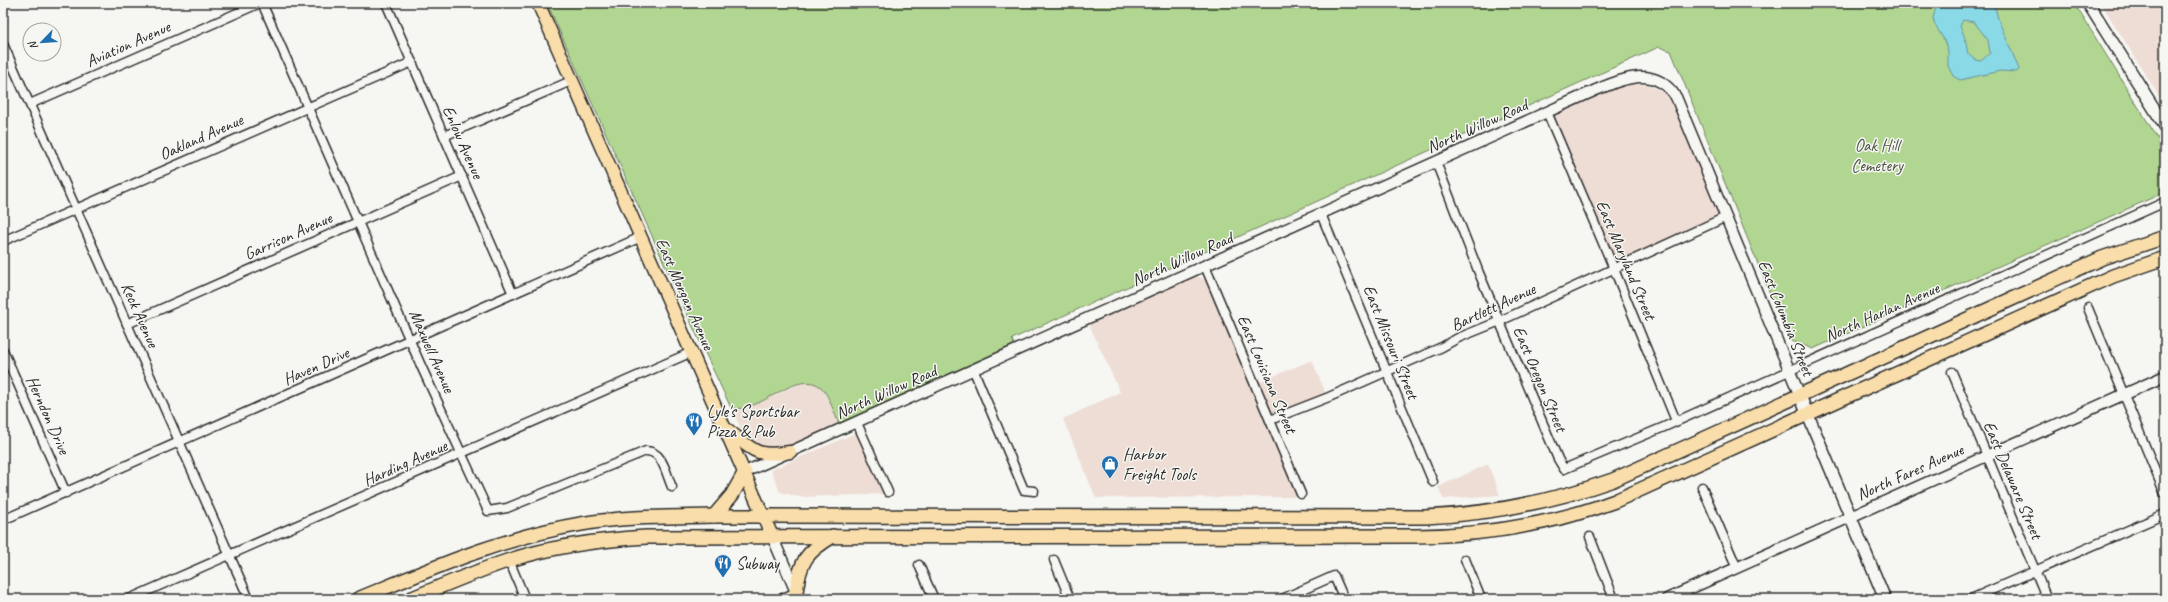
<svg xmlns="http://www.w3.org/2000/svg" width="2168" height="602" viewBox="0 0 2168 602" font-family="Caveat,sans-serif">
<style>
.built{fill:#eeddd5}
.green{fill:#b1d692;stroke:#6e805e}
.water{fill:#8ad9e7;stroke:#64939c;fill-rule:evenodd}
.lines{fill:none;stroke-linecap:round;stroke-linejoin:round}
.minor-casing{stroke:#2b2b2b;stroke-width:11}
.tertiary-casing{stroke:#2b2b2b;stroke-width:13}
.secondary-casing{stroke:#2b2b2b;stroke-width:14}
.primary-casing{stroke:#2b2b2b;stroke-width:15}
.trunk-casing{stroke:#2b2b2b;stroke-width:16}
.minor{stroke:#f6f6f2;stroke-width:8}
.tertiary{stroke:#f6f6f2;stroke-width:10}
.secondary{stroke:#f6f6f2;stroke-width:11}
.primary{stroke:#f9deab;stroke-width:12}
.trunk{stroke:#f9deab;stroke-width:13}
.labels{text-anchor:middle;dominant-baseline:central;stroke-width:3;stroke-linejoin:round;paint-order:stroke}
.street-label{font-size:17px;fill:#2b2b2b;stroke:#f6f6f2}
.park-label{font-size:17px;fill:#4c5645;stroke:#f6f6f2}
.poi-label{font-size:17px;fill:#2b2b2b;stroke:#f6f6f2;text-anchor:start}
</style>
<rect width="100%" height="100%" fill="#f6f6f2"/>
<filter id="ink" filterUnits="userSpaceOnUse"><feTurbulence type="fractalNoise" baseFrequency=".025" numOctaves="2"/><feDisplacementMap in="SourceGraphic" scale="8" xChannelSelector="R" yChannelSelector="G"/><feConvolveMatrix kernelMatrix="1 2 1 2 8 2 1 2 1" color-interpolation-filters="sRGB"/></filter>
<g filter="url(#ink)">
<g class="built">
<polygon points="2101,3 2165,3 2165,38 2152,44 2165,39 2165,100 2162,101"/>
<polygon points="1634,84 1649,85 1663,92 1674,106 1720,214 1615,264 1551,116 1618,87"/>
<polygon points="1196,276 1206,280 1297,497 1096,498 1063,419 1120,392 1089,324"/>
<polygon points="1312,360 1326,394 1272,418 1257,383"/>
<polygon points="805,381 813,382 823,389 839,424 780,450 755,447 743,433 731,408 739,410 747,408"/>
<polygon points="856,433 885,494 799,497 780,492 771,470"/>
<polygon points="1488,464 1500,495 1443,499 1438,487"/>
</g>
<path class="green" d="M 547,3 L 2074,3 L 2165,150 L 2165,183 L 2163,193 L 1813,349 L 1789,340 L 1671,51 L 1659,47 L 1012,339 L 1015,347 L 839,424 C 835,415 828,394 822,388 C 798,366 760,415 731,408 L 693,327 Z"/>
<path class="water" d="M 1941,3 L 1994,3 L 1998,19 L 2019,69 L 2017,72 L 2000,71 L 1960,80 L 1953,76 L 1948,66 L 1948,51 L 1943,38 L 1935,25 L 1933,18 L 1936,7 ZM 1963,20 L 1974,22 L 1988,40 L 1990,53 L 1981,61 L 1975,60 L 1968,54 L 1965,38 L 1960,26 Z"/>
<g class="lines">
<g class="minor-casing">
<g id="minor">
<path d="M 262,3 L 422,368 L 488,511 L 507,508 L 646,451 C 663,451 666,474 672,487"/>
<polyline points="386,3 513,294"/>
<polyline points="3,44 249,599"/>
<polyline points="30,104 260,3"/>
<polyline points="1547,112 1614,269 1676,421"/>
<polyline points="444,136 571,81"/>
<polyline points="1436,162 1479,273 1558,459 1564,469 1664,427 2165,202"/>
<polyline points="1321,214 1433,482"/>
<polyline points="3,241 412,62"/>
<polyline points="1205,266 1301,494"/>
<polyline points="2088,308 2165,494"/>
<polyline points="127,324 462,176"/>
<polyline points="3,350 66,493"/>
<polyline points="974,371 1024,490 1034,491"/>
<polyline points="1952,372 2047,599"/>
<polyline points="1270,420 1329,397 1442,347 1458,338 1500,321 1726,217"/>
<polyline points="857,423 888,492"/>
<polyline points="1702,487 1737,568"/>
<polyline points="3,520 641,237"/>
<polyline points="1590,537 1614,599"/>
<polyline points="1465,559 1481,599"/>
<polyline points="509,560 525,599"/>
<polyline points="1054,560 1070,599"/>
<polyline points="919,565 934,599"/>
<polyline points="129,599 692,352"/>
<polyline points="781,599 796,592"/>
<polyline points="1282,599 1334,576 1344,599"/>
<polyline points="1971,599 2165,514"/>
</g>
</g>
<g class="tertiary-casing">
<g id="tertiary">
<path d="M 745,472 L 1596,90 C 1625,78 1655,65 1676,97 L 1800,396"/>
<polyline points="772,536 799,599"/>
<polyline points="1667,599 2165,376"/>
</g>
</g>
<g class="secondary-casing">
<g id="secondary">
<polyline points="2088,3 2165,126"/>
<polyline points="1800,396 1885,599"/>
</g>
</g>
<g class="primary-casing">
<g id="primary">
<polyline points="538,3 772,536"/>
<path d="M 728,430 C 753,450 756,458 790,452"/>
</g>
</g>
<g class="trunk-casing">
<g id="trunk">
<polyline points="714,516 732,495 745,472"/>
<path d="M 796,592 C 800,561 806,552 833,536"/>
<path d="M 358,599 C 431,569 503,537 581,524 C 625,516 670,517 714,516 L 1425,517 C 1490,514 1551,502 1613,480 L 2102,258 L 2165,237"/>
<path d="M 410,599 C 442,586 474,572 507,561 C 552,546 599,540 646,537 L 1416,536 C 1485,535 1551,525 1615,501 L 2113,276 L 2165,258"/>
</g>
</g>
<use href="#minor" class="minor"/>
<use href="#tertiary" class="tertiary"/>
<use href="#secondary" class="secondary"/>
<use href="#primary" class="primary"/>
<use href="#trunk" class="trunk"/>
</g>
</g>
<defs>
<g id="restaurant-pin" transform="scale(0.9)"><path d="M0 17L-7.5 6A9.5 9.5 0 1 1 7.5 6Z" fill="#1f6fb2" stroke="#f6f6f2"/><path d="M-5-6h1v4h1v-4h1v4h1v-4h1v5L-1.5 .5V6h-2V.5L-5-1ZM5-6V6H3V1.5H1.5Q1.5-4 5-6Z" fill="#fff"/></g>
<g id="shop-pin" transform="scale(0.9)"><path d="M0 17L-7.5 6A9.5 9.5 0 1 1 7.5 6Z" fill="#1f6fb2" stroke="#f6f6f2"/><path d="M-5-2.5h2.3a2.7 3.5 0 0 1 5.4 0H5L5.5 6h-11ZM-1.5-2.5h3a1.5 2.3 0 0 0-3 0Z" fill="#fff"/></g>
</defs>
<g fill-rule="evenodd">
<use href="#restaurant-pin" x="694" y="421"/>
<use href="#shop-pin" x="1110" y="464"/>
<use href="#restaurant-pin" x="723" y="563"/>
</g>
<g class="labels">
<g class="street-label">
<text transform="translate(128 44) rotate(-24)">Aviation Avenue</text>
<text transform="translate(1477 126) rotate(-24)">North Willow Road</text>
<text transform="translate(201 137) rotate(-24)">Oakland Avenue</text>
<text transform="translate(463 142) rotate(66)">Enlow Avenue</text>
<text transform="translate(288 236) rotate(-24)">Garrison Avenue</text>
<text transform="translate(1182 259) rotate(-24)">North Willow Road</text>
<text transform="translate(1626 260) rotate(67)">East Maryland Street</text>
<text transform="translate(685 294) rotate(66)">East Morgan Avenue</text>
<text transform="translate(1493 307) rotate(-25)">Bartlett Avenue</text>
<text transform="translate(1882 312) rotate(-24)">North Harlan Avenue</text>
<text transform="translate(140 315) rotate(66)">Keck Avenue</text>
<text transform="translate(1786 318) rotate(68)">East Columbia Street</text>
<text transform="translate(1391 342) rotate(68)">East Missouri Street</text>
<text transform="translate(432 351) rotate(66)">Maxwell Avenue</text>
<text transform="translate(316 366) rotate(-24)">Haven Drive</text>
<text transform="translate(1267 374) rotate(67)">East Louisiana Street</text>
<text transform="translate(1540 379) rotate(67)">East Oregon Street</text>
<text transform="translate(886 392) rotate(-24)">North Willow Road</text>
<text transform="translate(48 415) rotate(66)">Herndon Drive</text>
<text transform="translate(405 463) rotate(-24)">Harding Avenue</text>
<text transform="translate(1910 472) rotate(-24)">North Fares Avenue</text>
<text transform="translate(2013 480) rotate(67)">East Delaware Street</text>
</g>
<g class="park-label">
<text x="1877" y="145">Oak Hill<tspan x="1877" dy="20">Cemetery</tspan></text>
</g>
<g class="poi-label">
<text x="707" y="411">Lyle's Sportsbar<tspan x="707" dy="20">Pizza &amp; Pub</tspan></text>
<text x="1123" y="454">Harbor<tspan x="1123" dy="20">Freight Tools</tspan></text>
<text x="736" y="563">Subway</text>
</g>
</g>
<rect width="2168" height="602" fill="none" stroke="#f6f6f2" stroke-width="16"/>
<rect x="8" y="8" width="2152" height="586" fill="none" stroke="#2b2b2b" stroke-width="1.5" filter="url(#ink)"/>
<g transform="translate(42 42) rotate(245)"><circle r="19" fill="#f6f6f2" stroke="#a5a5a2"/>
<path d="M0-3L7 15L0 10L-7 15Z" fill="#1f6fb2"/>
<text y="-6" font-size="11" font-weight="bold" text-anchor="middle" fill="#2b2b2b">N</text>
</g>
</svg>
